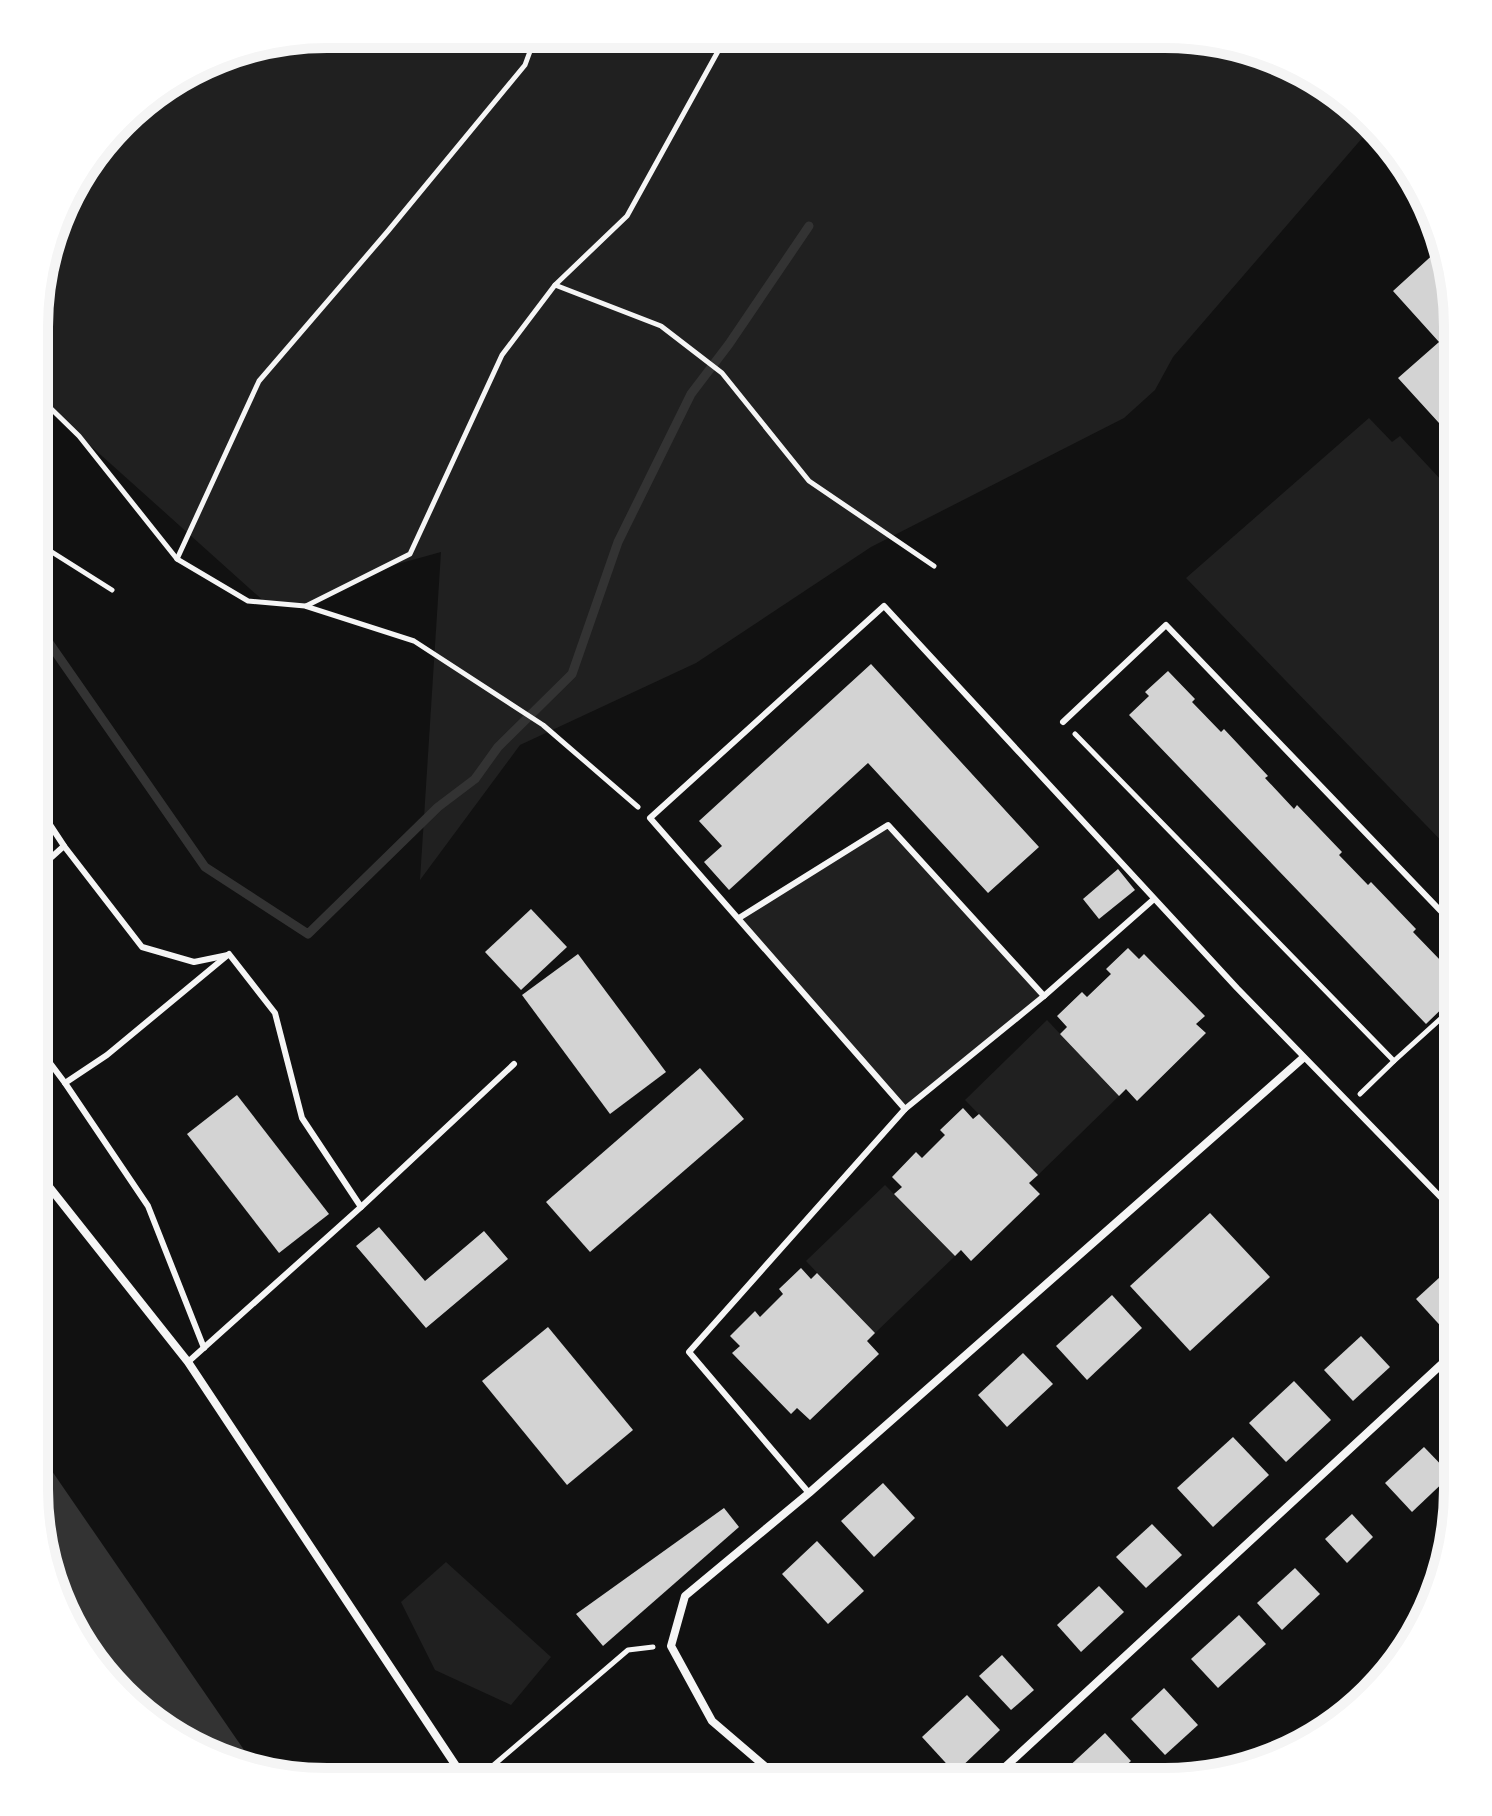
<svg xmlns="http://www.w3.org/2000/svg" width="1492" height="1816" viewBox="0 0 1492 1816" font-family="Arial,sans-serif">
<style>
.green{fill:#202020}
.water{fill:#333}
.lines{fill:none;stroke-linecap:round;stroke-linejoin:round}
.stream{stroke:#333;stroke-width:9}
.building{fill:#d3d3d3}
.path{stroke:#f5f5f5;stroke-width:5}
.service{stroke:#f5f5f5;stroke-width:6}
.minor{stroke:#f5f5f5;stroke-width:8}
.rim{fill:none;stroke:#f5f5f5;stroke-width:10}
</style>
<rect width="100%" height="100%" fill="#111"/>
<g class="green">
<polygon points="327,34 1204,37 1328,84 1370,129 1173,357 1155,390 1124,418 871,547 696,663 520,745 420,880 441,552 394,565 305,606 267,604 44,404 36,404 37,288 73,181 134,106 233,50"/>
<polygon points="1369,418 1392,442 1400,436 1458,498 1458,858 1186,578"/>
<polygon points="888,825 1044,996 905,1109 739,918"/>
<polygon points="1047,1020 1119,1096 1038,1175 965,1100"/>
<polygon points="885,1185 955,1256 875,1333 806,1261"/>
<polygon points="446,1562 551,1657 511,1705 435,1670 401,1602"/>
</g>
<polygon class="water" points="34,1445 253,1763 165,1733 73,1635 34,1489"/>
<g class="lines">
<polyline class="stream" points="36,624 205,867 308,934 438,807 475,779 498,747 572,674 618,542 691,394 729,344 809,226"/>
</g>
<g class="building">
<polygon points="1438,250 1458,327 1458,405 1439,423 1398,378 1439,342 1393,291"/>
<polygon points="871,664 1039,847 988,893 868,763 729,890 704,862 722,846 699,821"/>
<polygon points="1168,671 1195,699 1192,702 1221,732 1224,729 1268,776 1265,778 1294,809 1297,805 1342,852 1339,855 1368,885 1371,882 1416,929 1413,932 1442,962 1445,959 1458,972 1458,993 1426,1024 1129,715 1149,696 1145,692"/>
<polygon points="1118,869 1135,890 1099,919 1083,899"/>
<polygon points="531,909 567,947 521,990 485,952"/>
<polygon points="1128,948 1139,959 1144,954 1205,1016 1196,1024 1206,1033 1137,1101 1126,1089 1119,1096 1060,1034 1067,1027 1057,1016 1082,992 1087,997 1111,974 1106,969"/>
<polygon points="578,954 666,1072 610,1114 522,995"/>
<polygon points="700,1068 744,1119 590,1252 546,1202"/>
<polygon points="237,1095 329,1214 279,1253 187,1134"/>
<polygon points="963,1108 973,1119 979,1114 1038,1175 1029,1183 1040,1194 971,1261 961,1250 955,1256 894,1194 902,1187 892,1177 916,1152 922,1158 945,1135 940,1130"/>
<polygon points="1210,1213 1270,1277 1190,1351 1130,1286"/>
<polygon points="379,1227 425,1281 484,1231 508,1259 426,1328 356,1246"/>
<polygon points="801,1268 811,1279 817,1273 875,1333 867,1341 879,1354 810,1420 797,1408 791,1414 732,1353 740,1346 730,1336 755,1311 760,1317 783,1294 779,1289"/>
<polygon points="1440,1277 1457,1296 1457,1323 1447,1333 1416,1299"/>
<polygon points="1112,1295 1142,1328 1087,1380 1056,1346"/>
<polygon points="548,1327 633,1430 567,1485 482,1381"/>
<polygon points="1361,1336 1390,1367 1353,1401 1324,1370"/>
<polygon points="1023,1353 1053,1384 1007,1427 978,1395"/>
<polygon points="1294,1381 1331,1420 1286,1462 1249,1423"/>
<polygon points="1457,1415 1457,1447 1441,1430"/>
<polygon points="1233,1437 1269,1475 1213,1527 1177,1488"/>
<polygon points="1424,1447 1451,1475 1412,1512 1385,1483"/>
<polygon points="883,1483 915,1518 874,1557 841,1521"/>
<polygon points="724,1508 739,1527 603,1646 576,1614"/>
<polygon points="1352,1514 1373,1537 1347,1563 1325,1539"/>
<polygon points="1152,1524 1182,1555 1146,1588 1116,1557"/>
<polygon points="817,1541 864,1591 828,1624 782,1574"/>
<polygon points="1295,1568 1320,1594 1282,1630 1257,1603"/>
<polygon points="1099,1586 1124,1612 1081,1652 1057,1625"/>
<polygon points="1239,1615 1266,1644 1218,1688 1191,1659"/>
<polygon points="1002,1655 1034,1690 1011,1710 979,1676"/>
<polygon points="1164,1688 1198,1725 1165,1755 1131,1719"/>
<polygon points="967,1695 1000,1730 955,1773 922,1737"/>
<polygon points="1105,1733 1131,1761 1108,1781 1074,1781 1064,1771"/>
</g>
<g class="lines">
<g class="path">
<polyline points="555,285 661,326 722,373 809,481 934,566"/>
<polyline points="36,394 79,436 177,559 248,601 305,606 414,641 543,725 638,807"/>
<polyline points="36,542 112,590"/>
<polyline points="177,559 259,381 388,231 525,65 536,35"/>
<polyline points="306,606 410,554 502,355 555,285 627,216 727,35"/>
<polyline points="1075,734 1394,1061 1458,1003"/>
<polyline points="1360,1094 1394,1061"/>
<polyline points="482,1775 628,1650 653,1647"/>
</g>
<g class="service">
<polyline points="1063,722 1166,625 1458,929"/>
<polyline points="64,846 142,947 194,962 228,955"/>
<polyline points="35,872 64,846 35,802"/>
<polyline points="739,918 888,825 1044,996"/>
<polyline points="35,1043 65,1083 148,1206 204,1348"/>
<polyline points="65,1083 107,1055 229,954 275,1013 302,1118 361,1207 188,1362"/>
<polyline points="905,1109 650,818 884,606 1237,988 1457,1214"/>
<polyline points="361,1207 514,1064"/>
<polyline points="809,1493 689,1352 905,1109 1044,996 1154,899"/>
</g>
<g class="minor">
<polyline points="35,1169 188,1362 466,1781"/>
<polyline points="782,1781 712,1721 671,1646 685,1596 809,1493 1303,1058"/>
<polyline points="990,1781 1457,1350"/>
</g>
</g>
<path d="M0 0H1492V1816H0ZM327 48H1165A279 279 0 0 1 1444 327V1489A279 279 0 0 1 1165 1768H327A279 279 0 0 1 48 1489V327A279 279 0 0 1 327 48Z" fill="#fff" fill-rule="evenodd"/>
<path class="rim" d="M327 48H1165A279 279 0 0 1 1444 327V1489A279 279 0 0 1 1165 1768H327A279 279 0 0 1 48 1489V327A279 279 0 0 1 327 48Z"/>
</svg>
